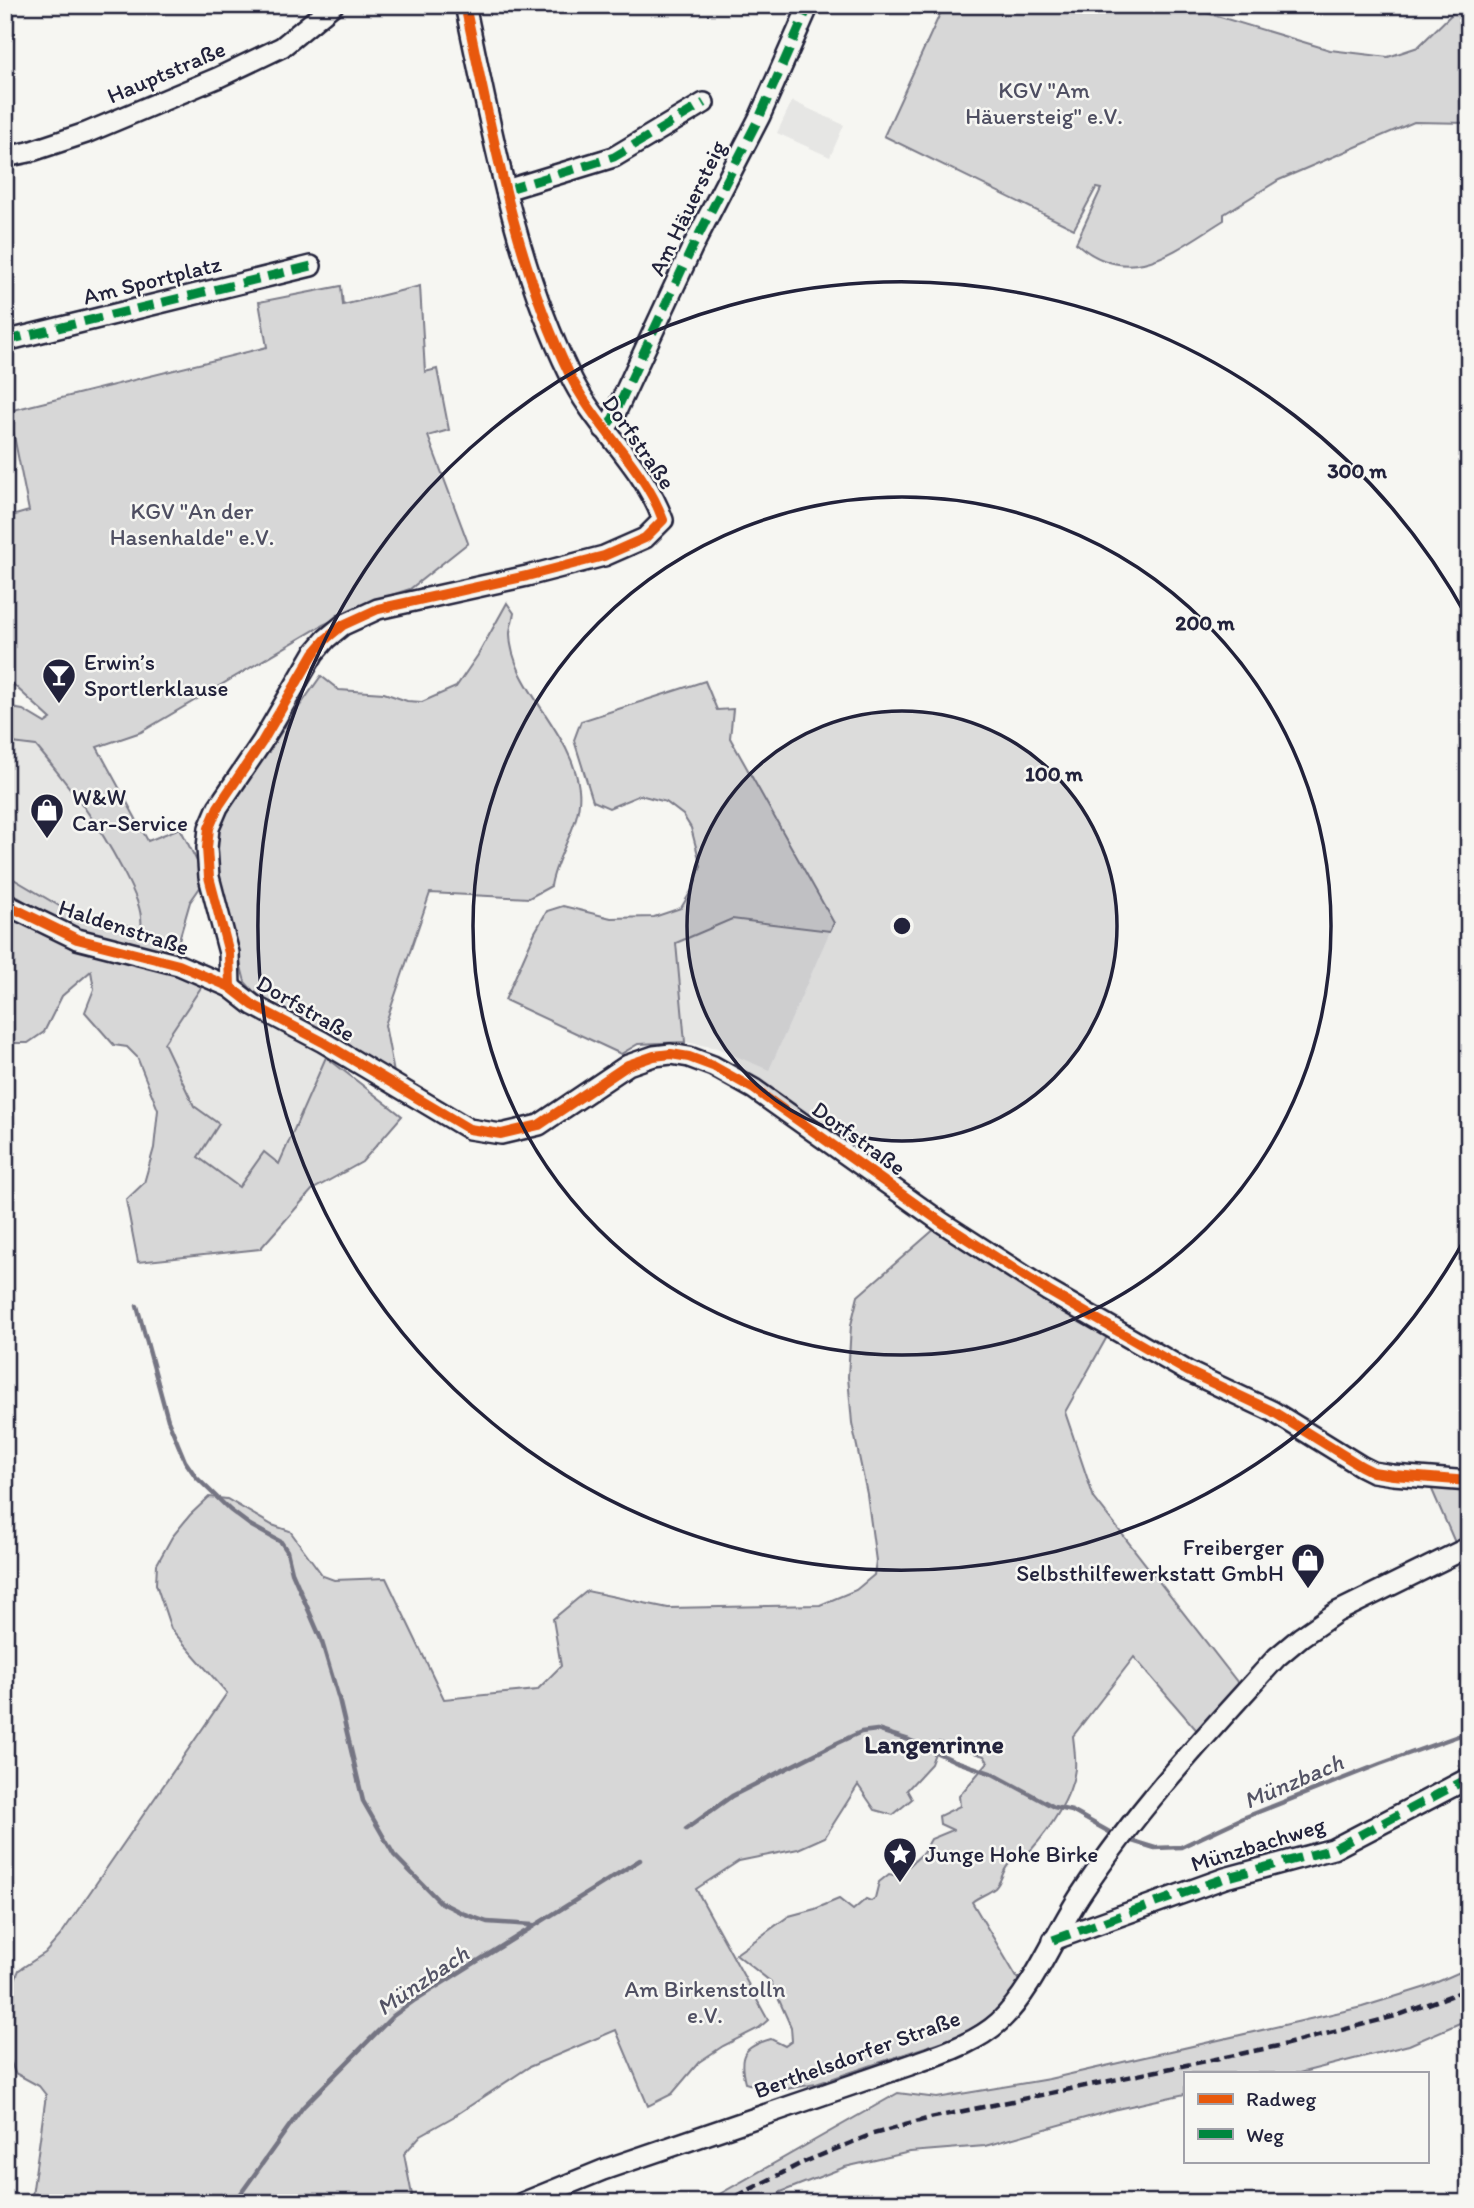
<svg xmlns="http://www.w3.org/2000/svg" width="1474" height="2208" viewBox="0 0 1474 2208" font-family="Itim,sans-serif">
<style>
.built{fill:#e6e6e4}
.green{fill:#d7d7d7;stroke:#7c7c89;stroke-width:2}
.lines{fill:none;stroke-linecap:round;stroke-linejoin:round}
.stream{stroke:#757583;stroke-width:4.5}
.minor-casing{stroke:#22223b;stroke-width:24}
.minor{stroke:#f6f6f2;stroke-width:19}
.rail{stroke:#22223b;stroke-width:4.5;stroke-dasharray:10 5;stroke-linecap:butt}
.quiet{stroke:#00873e;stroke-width:9;stroke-dasharray:18 9;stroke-linecap:butt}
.cycleway-casing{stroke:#f6f6f2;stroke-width:15}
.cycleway{stroke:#e8590c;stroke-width:10}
.ring{fill:none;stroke:#22223b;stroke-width:3.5}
.labels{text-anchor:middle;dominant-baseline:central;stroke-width:5;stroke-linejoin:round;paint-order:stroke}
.street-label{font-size:23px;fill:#22223b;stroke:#f6f6f2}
.park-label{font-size:23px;fill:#4f4f62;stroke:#f6f6f2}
.poi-label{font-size:23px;fill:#22223b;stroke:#f6f6f2;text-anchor:start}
.water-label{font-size:24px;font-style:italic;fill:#535365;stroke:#f6f6f2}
.quarter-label{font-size:26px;font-weight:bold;fill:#22223b;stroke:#f6f6f2}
.centre{fill:#22223b;stroke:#f6f6f2;stroke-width:3.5}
.ring-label{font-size:21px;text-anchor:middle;font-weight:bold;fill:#22223b;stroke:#f6f6f2;stroke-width:5;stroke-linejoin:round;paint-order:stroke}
</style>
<rect width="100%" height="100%" fill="#f6f6f2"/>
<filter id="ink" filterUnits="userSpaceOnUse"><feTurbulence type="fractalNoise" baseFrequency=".0143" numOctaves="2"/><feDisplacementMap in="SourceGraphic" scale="14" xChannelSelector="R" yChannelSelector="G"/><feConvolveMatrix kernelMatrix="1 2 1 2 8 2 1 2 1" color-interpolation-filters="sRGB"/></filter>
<g filter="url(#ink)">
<g class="built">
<polygon points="792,101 844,125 830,157 777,133"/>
<polygon points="5,742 36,745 80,799 101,830 133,889 142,918 142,929 68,911 5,874"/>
<polygon points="732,919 830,931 769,1070 717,1048 685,1042 676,944"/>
<polygon points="204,983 326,1057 278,1165 264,1153 240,1187 198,1157 219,1124 194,1106 164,1043"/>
</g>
<g class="green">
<path d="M 944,5 L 1180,5 L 1330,50 L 1388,57 L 1418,47 L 1461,5 L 1469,5 L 1469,123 L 1414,122 L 1279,180 L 1224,214 L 1224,220 C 1174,251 1130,290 1076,243 L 1101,189 L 1096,188 L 1074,229 L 884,136 Z"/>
<path d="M 341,286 L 343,305 L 420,286 L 425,372 L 437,369 L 449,430 L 428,436 L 468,543 L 410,589 L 376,600 L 323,625 L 141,732 L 97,747 L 148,841 L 180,828 L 206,879 L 190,902 L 179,940 L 167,954 L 77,934 L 5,889 L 5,874 L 68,911 L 141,929 C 144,909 131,887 122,869 C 97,821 70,787 36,746 L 5,742 L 5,707 L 23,710 L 45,723 L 51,719 L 5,677 L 5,518 L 29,511 L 9,411 L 267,347 L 259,302 Z"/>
<path d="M 507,603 L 514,613 C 513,620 510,627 510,634 C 511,688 572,730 579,789 C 583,824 556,853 551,886 L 529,898 L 430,893 L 385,1025 L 394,1073 L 273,1006 L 253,991 L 245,982 L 218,877 L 216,849 L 217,830 L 234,799 L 321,676 L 339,690 L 384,693 L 407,701 L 422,702 L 456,687 L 478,655 Z"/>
<polygon points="705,681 717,710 733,709 730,738 834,923 830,931 732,919 676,943 685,1042 638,1044 621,1054 505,1000 535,932 547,911 563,906 611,918 654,917 681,908 693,888 701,866 691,828 683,815 666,802 640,795 609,808 593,801 574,740 581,721"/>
<polygon points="5,908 204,983 164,1043 194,1106 219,1124 198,1157 239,1187 264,1152 279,1164 326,1057 402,1116 362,1162 312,1190 260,1249 138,1262 126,1200 144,1183 154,1148 158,1110 137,1057 127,1047 114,1045 85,1012 94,989 91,971 62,996 44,1032 28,1043 5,1043"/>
<path d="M 937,1227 L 1108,1335 L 1065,1412 L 1094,1498 L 1241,1687 L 1199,1733 L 1134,1657 L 1073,1736 C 1074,1746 1076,1758 1075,1769 C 1072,1797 1049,1830 1031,1850 C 1025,1857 1014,1857 1008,1865 C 1002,1872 1002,1881 995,1888 C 988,1894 979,1896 972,1902 L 1019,1981 L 1003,2007 L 964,2034 L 816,2084 L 774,2091 L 745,2083 C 738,2055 743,2047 771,2039 L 785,2046 L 792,2041 L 791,2027 L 771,1982 L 736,1954 L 789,1916 L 815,1909 L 839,1899 L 853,1910 L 866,1899 L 871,1901 L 875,1898 L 879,1882 L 889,1874 L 898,1876 L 923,1853 L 931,1839 L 953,1830 L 940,1824 L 939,1816 L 960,1806 L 959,1796 L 988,1762 L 984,1756 L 939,1742 L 931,1764 L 907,1790 L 912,1799 L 893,1815 L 875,1810 L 858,1785 L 825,1837 L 798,1849 L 739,1861 L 696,1889 L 768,2020 L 759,2028 L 723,2046 L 699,2062 L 672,2094 L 648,2106 L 616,2030 L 529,2067 L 453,2117 L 421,2135 L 404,2154 L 412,2195 L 406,2203 L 31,2203 L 46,2095 L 39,2086 L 15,2073 L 7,2052 L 7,1998 L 19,1970 L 45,1953 L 60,1936 L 227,1693 L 171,1629 L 156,1584 L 157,1564 L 172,1537 L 190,1515 L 209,1497 L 227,1499 L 272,1525 L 290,1531 L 323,1576 L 334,1580 L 386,1578 L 444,1699 L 537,1690 L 561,1666 L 553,1619 L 587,1591 L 668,1608 L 820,1605 L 856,1590 L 874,1575 L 876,1561 L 867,1494 L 852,1423 L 848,1377 L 851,1325 L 858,1296 Z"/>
<polygon points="1430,1485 1469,1488 1469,1537 1456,1545"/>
<polygon points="1469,1968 1469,2019 1409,2045 1299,2073 1185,2073 1185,2094 1117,2109 985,2146 910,2152 845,2167 781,2192 764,2203 704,2203 898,2093 937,2098 1049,2079 1362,2007 1426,1987"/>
</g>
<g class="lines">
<g class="stream">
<polyline points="137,1306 168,1420 185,1461 196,1477 230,1510 250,1525 281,1542 287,1551 292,1572 321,1639 339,1699 363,1801 394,1855 440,1902 462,1913 487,1922 533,1925"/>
<polyline points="686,1829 732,1796 837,1743 861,1732 877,1730 909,1740 955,1761 993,1774 1054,1807 1072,1811 1113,1834"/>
<polyline points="1129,1840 1155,1848 1181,1847 1243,1818 1380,1764 1469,1732"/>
<polyline points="234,2203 303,2107 393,2016 415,2000 640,1860"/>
</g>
<g class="minor-casing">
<g id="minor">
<polyline points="5,157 29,152 86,133 217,78 282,47 333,5"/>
<polyline points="506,190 614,157 704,103"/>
<polyline points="5,341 311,266"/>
<polyline points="604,429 613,418 692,248 760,116 809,5"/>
<polyline points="5,904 77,939 179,965 230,987 253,1005 323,1042 469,1129 501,1134 539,1125 628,1065 654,1056 671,1054 689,1057 713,1066 754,1089 941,1222 1048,1291 1187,1371 1272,1411 1361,1466 1373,1472 1393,1475 1469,1481"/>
<path d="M 230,987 L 229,953 L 209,877 L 207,848 L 209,828 L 218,807 L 262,742 L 314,653 L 326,639 L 343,625 L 378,609 L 527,576 L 604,556 L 645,538 L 663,520 C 643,464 594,427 569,373 C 514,260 491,127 465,5"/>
<polyline points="1053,1940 1225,1878 1333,1849 1469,1778"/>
<path d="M 522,2203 L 603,2170 L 913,2064 C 943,2053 976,2043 999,2022 C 1035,1988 1055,1932 1083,1891 C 1139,1806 1209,1732 1277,1657 L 1301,1637 L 1337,1612 L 1469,1547"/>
</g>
</g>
<use href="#minor" class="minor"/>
<polyline class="rail" points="723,2203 802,2163 870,2135 930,2118 1283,2045 1396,2016 1469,1989"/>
<g class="quiet">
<polyline points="506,190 614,157 704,103"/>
<polyline points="5,341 311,266"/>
<polyline points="604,429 613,418 692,248 760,116 809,5"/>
<polyline points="1053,1940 1225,1878 1333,1849 1469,1778"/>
</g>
<g class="cycleway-casing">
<g id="cycleway">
<polyline points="5,904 77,939 179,965 230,987 253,1005 323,1042 469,1129 501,1134 539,1125 628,1065 654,1056 671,1054 689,1057 713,1066 754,1089 941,1222 1048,1291 1187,1371 1272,1411 1361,1466 1373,1472 1393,1475 1469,1481"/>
<path d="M 230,987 L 229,953 L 209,877 L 207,848 L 209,828 L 218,807 L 262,742 L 314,653 L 326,639 L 343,625 L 378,609 L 527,576 L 604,556 L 645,538 L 663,520 C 643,464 594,427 569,373 C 514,260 491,127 465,5"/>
</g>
</g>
<use href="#cycleway" class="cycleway"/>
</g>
</g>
<circle cx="902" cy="926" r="215" fill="#22223b" fill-opacity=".12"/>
<g class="ring">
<circle cx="902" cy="926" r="215"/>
<circle cx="902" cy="926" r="429"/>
<path d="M1468 1233A644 644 0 1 1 1468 619"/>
</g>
<defs>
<g id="bar-pin" transform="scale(1.75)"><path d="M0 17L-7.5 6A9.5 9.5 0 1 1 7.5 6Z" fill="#22223b" stroke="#f6f6f2"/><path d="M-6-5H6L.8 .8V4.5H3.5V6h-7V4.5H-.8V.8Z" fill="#fff"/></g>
<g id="shop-pin" transform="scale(1.75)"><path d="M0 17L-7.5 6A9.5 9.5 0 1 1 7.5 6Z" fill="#22223b" stroke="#f6f6f2"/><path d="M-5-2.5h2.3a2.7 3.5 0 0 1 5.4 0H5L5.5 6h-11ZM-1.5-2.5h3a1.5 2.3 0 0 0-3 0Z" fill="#fff"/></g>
<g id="sight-pin" transform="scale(1.75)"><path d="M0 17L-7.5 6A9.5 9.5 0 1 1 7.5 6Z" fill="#22223b" stroke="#f6f6f2"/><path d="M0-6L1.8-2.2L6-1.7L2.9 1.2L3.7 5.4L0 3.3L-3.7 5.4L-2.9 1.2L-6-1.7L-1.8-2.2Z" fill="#fff"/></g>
</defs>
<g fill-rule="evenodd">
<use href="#bar-pin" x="59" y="675"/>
<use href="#shop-pin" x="47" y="810"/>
<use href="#shop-pin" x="1308" y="1560"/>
<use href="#sight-pin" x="900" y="1854"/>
</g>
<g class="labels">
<g class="street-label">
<text transform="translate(166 72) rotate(-23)">Hauptstraße</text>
<text transform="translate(687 208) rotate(-64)">Am Häuersteig</text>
<text transform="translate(152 280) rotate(-14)">Am Sportplatz</text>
<text transform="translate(639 442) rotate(55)">Dorfstraße</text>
<text transform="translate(124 927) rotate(18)">Haldenstraße</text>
<text transform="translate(306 1008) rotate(30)">Dorfstraße</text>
<text transform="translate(859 1138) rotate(36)">Dorfstraße</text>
<text transform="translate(1258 1844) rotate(-17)">Münzbachweg</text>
<text transform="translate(857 2054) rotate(-20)">Berthelsdorfer Straße</text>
</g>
<g class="park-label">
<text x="1044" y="90">KGV "Am<tspan x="1044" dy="26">Häuersteig" e.V.</tspan></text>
<text x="192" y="511">KGV "An der<tspan x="192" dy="26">Hasenhalde" e.V.</tspan></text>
<text x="705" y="1989">Am Birkenstolln<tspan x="705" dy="26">e.V.</tspan></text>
</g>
<g class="poi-label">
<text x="84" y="662">Erwin’s<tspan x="84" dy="26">Sportlerklause</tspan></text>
<text x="72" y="797">W&amp;W<tspan x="72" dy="26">Car-Service</tspan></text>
<text x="1284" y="1547" text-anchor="end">Freiberger<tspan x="1284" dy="26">Selbsthilfewerkstatt GmbH</tspan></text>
<text x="925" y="1854">Junge Hohe Birke</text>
</g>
<g class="water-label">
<text transform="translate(1293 1781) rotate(-23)">Münzbach</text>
<text transform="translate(422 1980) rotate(-34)">Münzbach</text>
</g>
<g class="quarter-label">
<text x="934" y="1744">Langenrinne</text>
</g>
</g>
<circle cx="902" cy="926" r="10" class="centre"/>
<g class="ring-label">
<text x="1357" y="478">300 m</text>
<text x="1205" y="630">200 m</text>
<text x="1054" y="781">100 m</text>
</g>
<rect width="1474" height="2208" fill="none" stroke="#f6f6f2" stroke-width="28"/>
<rect x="14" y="14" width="1446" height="2180" fill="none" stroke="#22223b" stroke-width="2.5" filter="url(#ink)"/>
<rect x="1184" y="2072" width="245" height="91" fill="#f6f6f2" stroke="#a1a1a9" stroke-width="2"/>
<rect x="1198" y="2094" width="35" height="10" fill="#e8590c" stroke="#a1a1a9" stroke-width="2"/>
<text x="1246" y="2106" font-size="21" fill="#22223b">Radweg</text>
<rect x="1198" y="2129" width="35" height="10" fill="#00873e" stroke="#a1a1a9" stroke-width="2"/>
<text x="1246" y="2142" font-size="21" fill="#22223b">Weg</text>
</svg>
